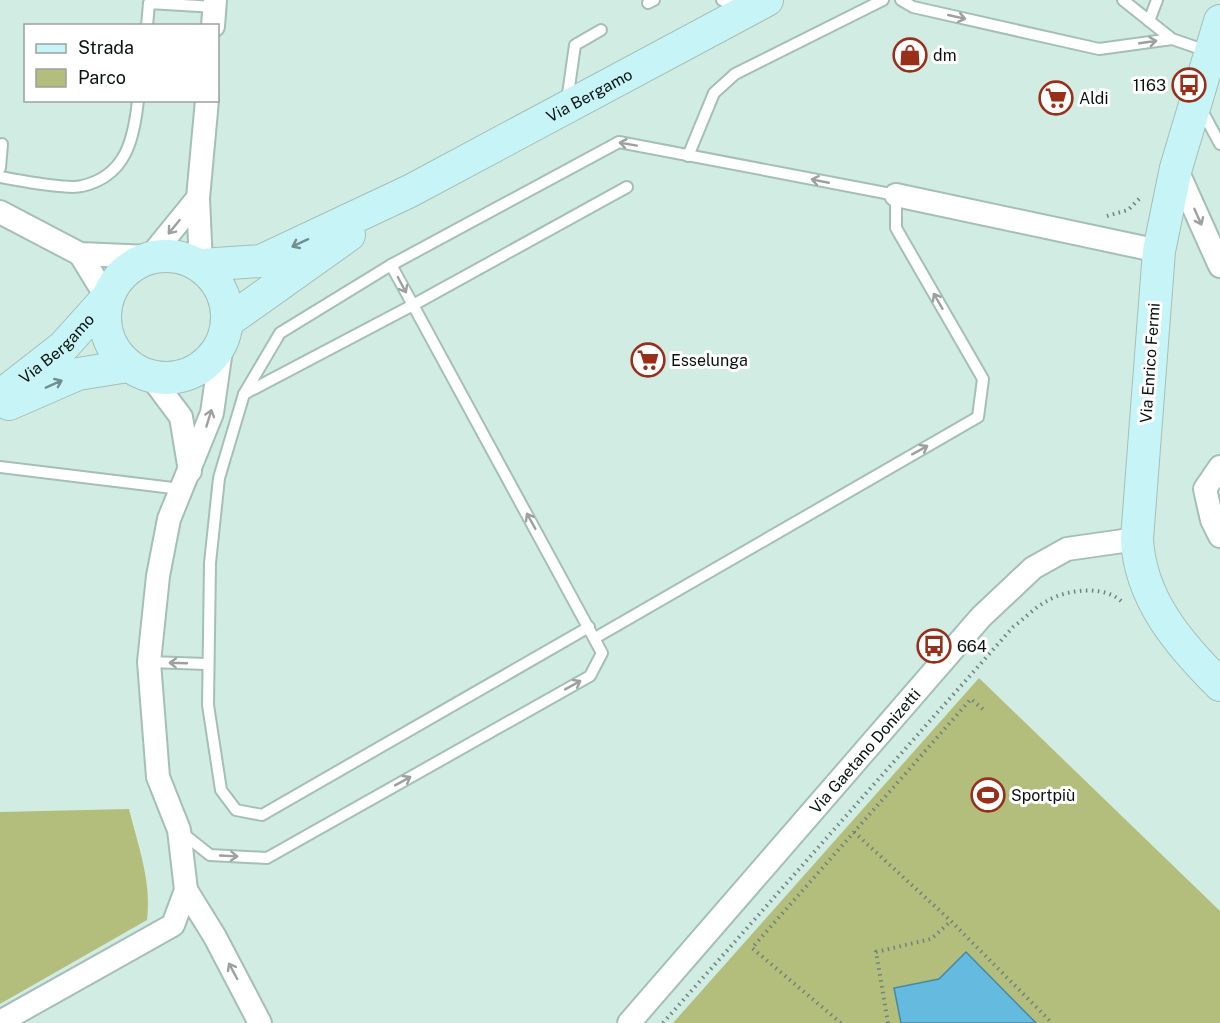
<svg xmlns="http://www.w3.org/2000/svg" width="1220" height="1023" viewBox="0 0 1220 1023" font-family="'Public Sans',sans-serif">
<style>
.green{fill:#b3be7c}
.water{fill:#64bbdf;stroke:#4888a1;stroke-width:1.5}
.lines{fill:none;stroke-linecap:round;stroke-linejoin:round}
.lane-casing{stroke:#a5bfb6;stroke-width:14}
.street-casing{stroke:#a5bfb6;stroke-width:26}
.secondary-casing{stroke:#a5bfb6;stroke-width:34}
.path{stroke:#70837d;stroke-width:4;stroke-dasharray:1.5 4.5;stroke-linecap:butt}
.lane{stroke:#fff;stroke-width:10}
.street{stroke:#fff;stroke-width:22}
.secondary{stroke:#c7f5f7;stroke-width:32}
.oneway{stroke:#9ca09f}
.oneway2{stroke:#718f8f}
.labels{text-anchor:middle;dominant-baseline:central;stroke-width:6;stroke-linejoin:round;paint-order:stroke}
.poi-label{font-size:16px;fill:#08120f;stroke:#fff;text-anchor:start}
.street-label{font-size:16px;fill:#08120f;stroke:#fff}
</style>
<rect width="100%" height="100%" fill="#d1ece2"/>
<g class="green">
<polygon points="979,678 1220,911 1220,1023 673,1023"/>
<path d="M 129,809 C 138,846 152,882 147,920 L 0,1004 L 0,812 Z"/>
</g>
<polygon class="water" points="966,952 1036,1023 901,1023 894,988 939,979"/>
<g class="lines">
<g class="lane-casing">
<g id="lane">
<polyline points="722,0 740,9"/>
<polyline points="901,0 913,7 1099,49 1172,39"/>
<polyline points="1123,0 1172,39 1207,51"/>
<polyline points="648,3 654,0"/>
<polyline points="1149,21 1157,0"/>
<polyline points="147,26 149,3 215,7"/>
<polyline points="567,101 575,45 601,30"/>
<polyline points="1200,107 1220,144"/>
<polyline points="688,156 714,93 735,74 883,0"/>
<polyline points="0,168 2,144"/>
<path d="M 0,177 C 18,180 67,190 82,186 C 126,176 134,139 138,100"/>
<polyline points="391,265 413,305 627,187"/>
<polyline points="0,467 181,489"/>
<polyline points="589,627 262,815 236,810 221,790 208,705 210,563 219,478 244,394 280,333 391,265 619,142 896,195 896,228 983,379 978,417 595,638"/>
<polyline points="149,662 206,664"/>
<polyline points="181,832 210,855 267,858 590,676 602,653 413,305 244,394"/>
</g>
</g>
<g class="street-casing">
<g id="street">
<polyline points="213,26 215,0"/>
<polyline points="1176,168 1220,266"/>
<polyline points="896,195 1159,251"/>
<polyline points="0,212 80,254 150,257 198,198"/>
<polyline points="80,254 107,298"/>
<polyline points="201,265 198,198 207,100"/>
<polyline points="151,377 181,417 190,471"/>
<polyline points="1220,467 1205,489 1212,520 1220,536"/>
<polyline points="186,890 215,937 260,1023"/>
<polyline points="0,1022 173,925 186,890 179,830 158,777 149,662 158,576 169,519 212,413 222,343"/>
<path id="s1" d="M 629,1023 L 981,617 L 1033,568 L 1067,549 L 1137,539"/>
</g>
</g>
<g class="secondary-casing">
<g id="secondary">
<path d="M 1220,21 L 1176,168 L 1159,251 L 1137,539 C 1140,599 1179,644 1220,685"/>
<circle cx="166" cy="317" r="61"/>
<path id="s2" d="M 201,265 L 261,261 L 410,191 L 767,0"/>
<polyline points="228,321 349,235"/>
<path id="s3" d="M 0,396 L 63,347 L 107,298"/>
<polyline points="9,404 78,374 128,366"/>
</g>
</g>
<g class="path">
<polyline points="1107,216 1128,210 1141,197"/>
<polyline points="854,832 951,921 1052,1023"/>
<path d="M 663,1023 L 1013,627 C 1024,619 1035,607 1047,601 C 1067,589 1107,584 1124,604"/>
<polyline points="841,1023 752,948 971,699 985,711"/>
<polyline points="888,1023 876,952 931,939 951,921"/>
</g>
<use href="#lane" class="lane"/>
<use href="#street" class="street"/>
<use href="#secondary" class="secondary"/>
</g>
<defs><path id="oneway-shaft" d="M-6 0H5M1.5-3L5.5 0L1.5 3" fill="none" stroke-width="1.6" stroke-linecap="round" stroke-linejoin="round" transform="scale(1.5)"/></defs>
<g class="oneway">
<use href="#oneway-shaft" transform="translate(957 17) rotate(13)"/>
<use href="#oneway-shaft" transform="translate(1148 42) rotate(-8)"/>
<use href="#oneway-shaft" transform="translate(628 144) rotate(-170)"/>
<use href="#oneway-shaft" transform="translate(820 181) rotate(-169)"/>
<use href="#oneway-shaft" transform="translate(1198 217) rotate(66)"/>
<use href="#oneway-shaft" transform="translate(174 227) rotate(129)"/>
<use href="#oneway-shaft" transform="translate(402 285) rotate(62)"/>
<use href="#oneway-shaft" transform="translate(938 301) rotate(-120)"/>
<use href="#oneway-shaft" transform="translate(209 418) rotate(-73)"/>
<use href="#oneway-shaft" transform="translate(920 450) rotate(-29)"/>
<use href="#oneway-shaft" transform="translate(531 521) rotate(-119)"/>
<use href="#oneway-shaft" transform="translate(178 663) rotate(-178)"/>
<use href="#oneway-shaft" transform="translate(573 685) rotate(-29)"/>
<use href="#oneway-shaft" transform="translate(403 781) rotate(-29)"/>
<use href="#oneway-shaft" transform="translate(229 856) rotate(3)"/>
<use href="#oneway-shaft" transform="translate(233 971) rotate(-118)"/>
</g>
<g class="oneway2">
<use href="#oneway-shaft" transform="translate(300 243) rotate(155)"/>
<use href="#oneway-shaft" transform="translate(54 384) rotate(-24)"/>
</g>
<defs>
<g id="shop-ring" transform="scale(1.725)"><circle r="9.5" fill="#fff" stroke="#982f19" stroke-width="1.5"/><path d="M-5-2.5h2.3a2.7 3.5 0 0 1 5.4 0H5L5.5 6h-11ZM-1.5-2.5h3a1.5 2.3 0 0 0-3 0Z" fill="#982f19"/></g>
<g id="bus-ring" transform="scale(1.725)"><circle r="9.5" fill="#fff" stroke="#982f19" stroke-width="1.5"/><path d="M-5-6H5V4H4V6H2V4H-2V6H-4V4H-5ZM-3.5-4V0h7V-4ZM-3.5 1.2v1.5H-2V1.2ZM2 1.2v1.5H3.5V1.2Z" fill="#982f19"/></g>
<g id="supermarket-ring" transform="scale(1.725)"><circle r="9.5" fill="#fff" stroke="#982f19" stroke-width="1.5"/><path d="M-6-5.5h2.5l.6 2H6L4.5 2H-2.5L-4.4-4H-6ZM-1.5 3.2a1.3 1.3 0 1 0 .1 0ZM3 3.2a1.3 1.3 0 1 0 .1 0Z" fill="#982f19"/></g>
<g id="stadium-ring" transform="scale(1.725)"><circle r="9.5" fill="#fff" stroke="#982f19" stroke-width="1.5"/><path d="M0-5a6.5 5 0 1 0 0 10a6.5 5 0 1 0 0-10ZM-3.5-1.8h7v3.6h-7Z" fill="#982f19"/></g>
</defs>
<g fill-rule="evenodd">
<use href="#shop-ring" x="910" y="55"/>
<use href="#bus-ring" x="1189" y="85"/>
<use href="#supermarket-ring" x="1056" y="98"/>
<use href="#supermarket-ring" x="648" y="360"/>
<use href="#bus-ring" x="934" y="646"/>
<use href="#stadium-ring" x="988" y="795"/>
</g>
<g class="labels">
<g class="poi-label">
<text x="933" y="55">dm</text>
<text x="1166" y="85" text-anchor="end">1163</text>
<text x="1079" y="98">Aldi</text>
<text x="671" y="360">Esselunga</text>
<text x="957" y="646">664</text>
<text x="1011" y="795">Sportpiù</text>
</g>
<g class="street-label">
<text stroke="none"><textPath href="#s2" startOffset="428">Via Bergamo</textPath></text>
<text stroke="none"><textPath href="#s3" startOffset="74">Via Bergamo</textPath></text>
<text transform="translate(1150 363) rotate(-86)">Via Enrico Fermi</text>
<text stroke="none"><textPath href="#s1" startOffset="360">Via Gaetano Donizetti</textPath></text>
</g>
</g>
<rect x="24" y="24" width="195" height="78" fill="#ffffff" stroke="#9ca09f" stroke-width="1.5"/>
<rect x="36" y="44" width="30" height="9" fill="#c7f5f7" stroke="#9ca09f" stroke-width="1.5"/>
<text x="78" y="54" font-size="18" fill="#08120f">Strada</text>
<rect x="36" y="69" width="30" height="18" fill="#b3be7c" stroke="#9ca09f" stroke-width="1.5"/>
<text x="78" y="84" font-size="18" fill="#08120f">Parco</text>
</svg>
